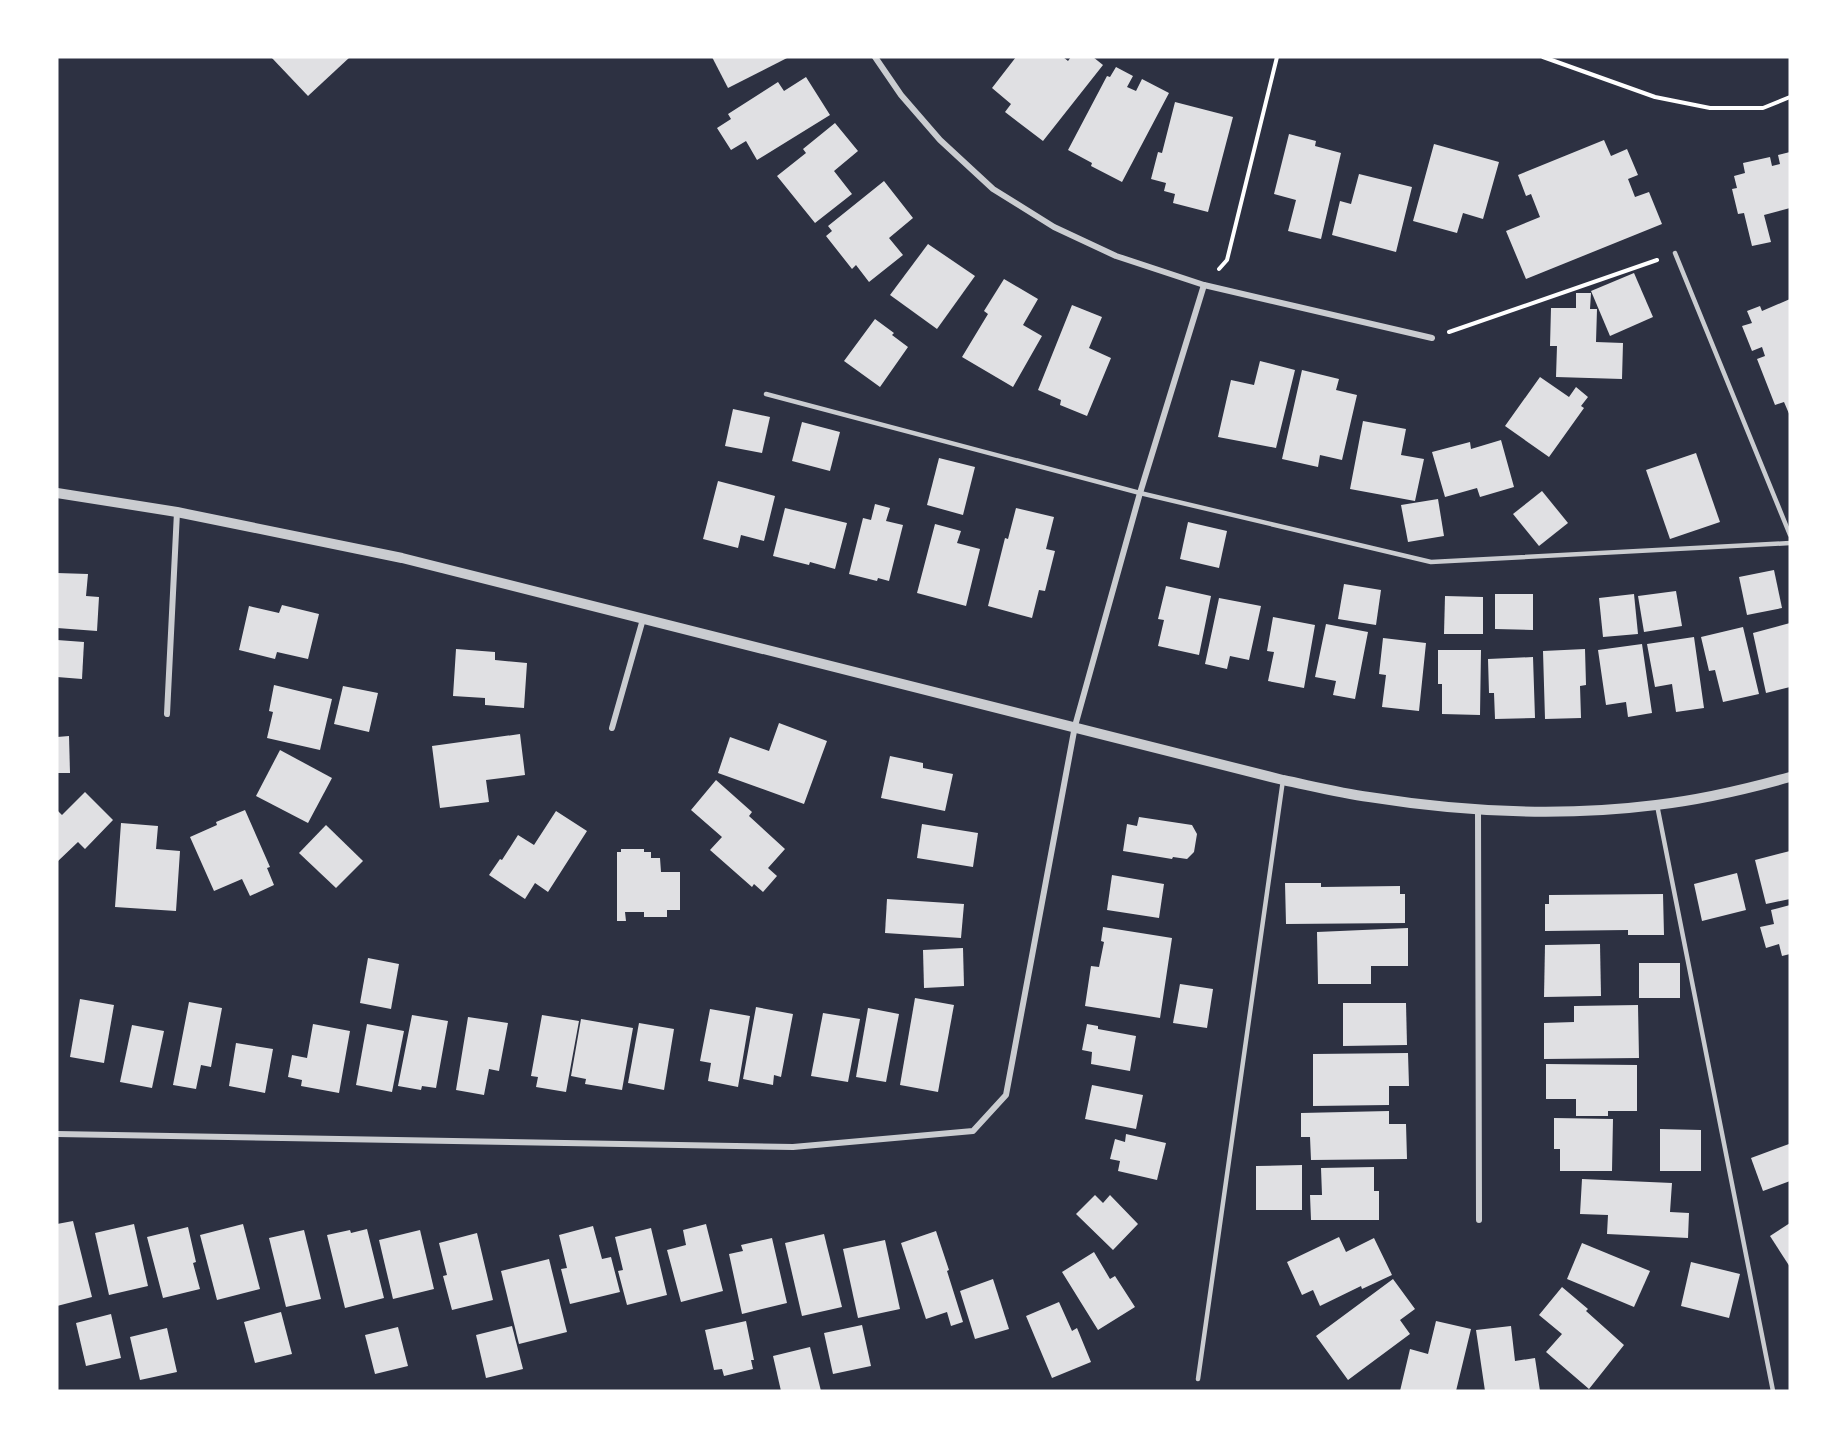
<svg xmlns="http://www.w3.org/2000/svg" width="1847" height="1448" viewBox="0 0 1847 1448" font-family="Mulish,sans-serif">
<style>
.building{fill:#e0e0e3}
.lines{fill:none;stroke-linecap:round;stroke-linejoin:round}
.path{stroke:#fff;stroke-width:4}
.service{stroke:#caccd0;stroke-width:4.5}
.minor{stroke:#caccd0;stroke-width:6}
.tertiary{stroke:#caccd0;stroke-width:10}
</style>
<rect width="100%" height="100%" fill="#2d3142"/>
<g class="building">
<polygon points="271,57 350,57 308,96"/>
<polygon points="712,57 789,57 728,88"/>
<polygon points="1016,57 1063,57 1068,61 1071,57 1093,57 1103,65 1043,141 1005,112 1011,104 992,88"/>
<polygon points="1116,67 1133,76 1127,87 1136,91 1142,79 1169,93 1122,182 1091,166 1092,163 1068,150 1107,76 1110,77"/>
<polygon points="806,77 830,115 757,160 746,141 731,150 717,128 731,119 728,114 778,82 784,91"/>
<polygon points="1175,102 1233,117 1208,212 1173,203 1175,194 1164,191 1166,183 1151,179 1158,152 1162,153"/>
<polygon points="835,123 858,151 834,171 852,194 815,223 777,176 806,153 803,149"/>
<polygon points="1289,134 1316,141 1315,146 1341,153 1321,239 1288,231 1296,200 1274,194"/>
<polygon points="1604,140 1611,156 1627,149 1638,175 1628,179 1635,197 1649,192 1662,224 1526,279 1506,231 1540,217 1531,194 1526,196 1518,175"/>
<polygon points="1434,144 1499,162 1483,219 1463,213 1457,233 1413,221"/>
<polygon points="1790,152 1790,208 1764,215 1771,242 1752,246 1744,213 1738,214 1732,189 1737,188 1734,176 1745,173 1743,163 1770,157 1772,166 1780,164 1778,155"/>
<polygon points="1359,174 1412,187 1396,252 1332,235 1340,201 1351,204"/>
<polygon points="884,181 913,218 889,238 903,255 869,282 856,265 852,269 826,236 832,231 828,226"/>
<polygon points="928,244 975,276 937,329 890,295"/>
<polygon points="1634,273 1653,317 1610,336 1591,291"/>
<polygon points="1004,279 1038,299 1023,325 1042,336 1013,387 962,357 988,314 984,311"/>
<polygon points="1576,293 1591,293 1590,309 1597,309 1596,342 1623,343 1622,379 1556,377 1557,346 1550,346 1551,308 1576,308"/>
<polygon points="1790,299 1790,416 1784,402 1775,405 1757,359 1765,356 1762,347 1752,351 1742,326 1752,323 1747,311 1760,306 1762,311"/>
<polygon points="1072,305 1102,317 1089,348 1111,358 1087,416 1060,405 1061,400 1038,390"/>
<polygon points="875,319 894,333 892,335 908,347 880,387 844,361"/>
<polygon points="1260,361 1295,370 1276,448 1218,437 1231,380 1254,385"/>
<polygon points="1302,370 1339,379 1336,390 1357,395 1342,460 1320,455 1318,467 1282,459"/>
<polygon points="1540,377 1569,397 1576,387 1588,397 1581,406 1584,408 1549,457 1505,426"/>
<polygon points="733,409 770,417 762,453 725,446"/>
<polygon points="1363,421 1406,429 1401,455 1424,459 1415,501 1350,489"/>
<polygon points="802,422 840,432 830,471 792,461"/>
<polygon points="1501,440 1514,487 1480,497 1477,488 1445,497 1432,452 1470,442 1471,449"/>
<polygon points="1696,453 1720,522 1670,539 1646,470"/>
<polygon points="939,458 975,467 963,515 927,505"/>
<polygon points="718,481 775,496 764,541 741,535 738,548 703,539"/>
<polygon points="1542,491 1568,523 1539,546 1513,514"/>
<polygon points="1438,499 1444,536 1408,542 1401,505"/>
<polygon points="875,504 890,508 886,521 903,525 889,581 878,578 877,581 849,574 863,518 871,520"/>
<polygon points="785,508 847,523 835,569 810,562 809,565 773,556"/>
<polygon points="1016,508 1054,517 1046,549 1055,551 1045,591 1039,590 1032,618 988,606 1005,538 1008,539"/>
<polygon points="1188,522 1227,531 1219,568 1180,559"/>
<polygon points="935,524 961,531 957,543 980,549 966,606 917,593"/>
<polygon points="1774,570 1782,608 1747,615 1739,577"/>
<polygon points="57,573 88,574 86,596 99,597 97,631 57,628"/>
<polygon points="1344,584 1381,590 1376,625 1338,619"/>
<polygon points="1166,586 1211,596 1199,655 1158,646 1164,620 1158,619"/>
<polygon points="1676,591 1682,626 1644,632 1638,596"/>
<polygon points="1495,594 1533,594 1533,630 1495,629"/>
<polygon points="1634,594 1638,634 1603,637 1599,598"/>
<polygon points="1445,596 1483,597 1483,634 1444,634"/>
<polygon points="1219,598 1261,606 1249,660 1230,656 1227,669 1205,664"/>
<polygon points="282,605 319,614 308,659 277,652 275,659 239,650 249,606 279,613"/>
<polygon points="1273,617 1315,625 1304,688 1268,681 1274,652 1267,651"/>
<polygon points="1790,623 1790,687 1766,693 1753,633"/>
<polygon points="1326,624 1368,632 1355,699 1333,695 1336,681 1315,677"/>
<polygon points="1743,627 1759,694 1723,702 1715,670 1709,671 1701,637"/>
<polygon points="1694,637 1704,708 1676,712 1672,684 1655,687 1647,644"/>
<polygon points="1383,638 1426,643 1419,711 1382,707 1386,675 1379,674"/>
<polygon points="57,640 84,642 82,679 57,677"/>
<polygon points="1642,644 1652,713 1628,717 1626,702 1606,705 1598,650"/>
<polygon points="456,649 495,652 495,660 527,663 524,708 485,705 485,698 453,696"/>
<polygon points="1585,649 1586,685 1580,686 1581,718 1545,719 1543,651"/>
<polygon points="1438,650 1481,650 1480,715 1442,714 1442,684 1438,684"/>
<polygon points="1533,657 1535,718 1495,719 1494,693 1489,693 1488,659"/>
<polygon points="274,685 332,699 320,750 267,738 273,712 269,711"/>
<polygon points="343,686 378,693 369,732 334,724"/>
<polygon points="779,723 827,741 804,804 718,773 730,737 769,751"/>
<polygon points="520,734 525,775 486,780 489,802 440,808 432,746"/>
<polygon points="69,736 70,773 57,773 57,737"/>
<polygon points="280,750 332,778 308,823 256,796"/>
<polygon points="890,756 923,763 923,768 953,774 945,811 881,798"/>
<polygon points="716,780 752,812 749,816 785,849 768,868 777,876 763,892 754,884 752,887 710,850 722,837 691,810"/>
<polygon points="85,792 113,820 85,849 78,842 57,862 57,810 62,815"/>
<polygon points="245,810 270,867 267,868 274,885 250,896 242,879 214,891 190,837 217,825 216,822"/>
<polygon points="556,811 587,831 548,892 535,883 525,899 489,875 500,859 502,860 518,835 534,845"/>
<polygon points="1139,817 1192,825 1197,834 1194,852 1187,859 1173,857 1172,859 1123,851 1127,824 1137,826"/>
<polygon points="121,823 158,826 156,849 180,851 176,911 115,907"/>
<polygon points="922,824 978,833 973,867 917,858"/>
<polygon points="326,825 363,861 336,888 299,853"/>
<polygon points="621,849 644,849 644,852 651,852 651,858 660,858 661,872 680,872 680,910 667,910 667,917 644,917 644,912 625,912 626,921 617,921 617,852 621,852"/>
<polygon points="1790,851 1790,899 1766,904 1755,860"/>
<polygon points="1737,873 1746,910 1702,921 1694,884"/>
<polygon points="1112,875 1164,884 1159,918 1107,910"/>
<polygon points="1285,883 1321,883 1321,887 1400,886 1400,894 1405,894 1405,923 1286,924"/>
<polygon points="1663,894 1664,935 1628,935 1628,930 1545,931 1545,904 1549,904 1549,895"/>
<polygon points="887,899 964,904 961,938 885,933"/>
<polygon points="1790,905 1790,954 1782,956 1779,944 1766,948 1760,927 1774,924 1771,910"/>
<polygon points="1103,927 1172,938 1160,1018 1085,1006 1091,966 1099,967 1104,942 1101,941"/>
<polygon points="1408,928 1408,966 1371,966 1371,984 1318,984 1317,932"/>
<polygon points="1600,944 1601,996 1544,997 1545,945"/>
<polygon points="963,948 964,986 924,988 923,950"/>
<polygon points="368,958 399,964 391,1009 360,1003"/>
<rect x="1639" y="963" width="41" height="35"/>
<polygon points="1180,984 1213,989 1207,1028 1173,1023"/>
<polygon points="915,998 954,1005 938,1092 900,1085"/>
<polygon points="80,999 114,1005 104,1063 70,1057"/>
<polygon points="189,1002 222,1008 211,1067 201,1065 196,1089 173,1085"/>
<polygon points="1343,1003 1406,1003 1407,1045 1343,1046"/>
<polygon points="1638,1005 1639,1058 1544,1059 1544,1023 1574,1022 1574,1006"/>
<polygon points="756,1007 793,1014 781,1077 774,1075 773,1085 743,1079"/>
<polygon points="868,1008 899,1014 886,1082 856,1077"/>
<polygon points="710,1009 750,1016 738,1087 708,1081 711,1063 700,1061"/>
<polygon points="823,1013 860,1019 848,1082 811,1076"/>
<polygon points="412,1015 448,1021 436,1088 422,1086 421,1090 398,1086"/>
<polygon points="542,1015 579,1021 566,1092 536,1087 538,1077 531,1076"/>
<polygon points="468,1017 508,1023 499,1071 489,1069 484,1095 456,1090"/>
<polygon points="581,1019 633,1028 622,1090 585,1084 586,1079 571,1076"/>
<polygon points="639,1023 674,1029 664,1090 628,1083"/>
<polygon points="313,1024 350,1031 339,1093 301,1086 302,1080 288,1077 292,1055 307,1058"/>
<polygon points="367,1024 404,1031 392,1092 356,1085"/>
<polygon points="1087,1024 1098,1026 1098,1029 1136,1036 1130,1071 1091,1064 1092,1052 1082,1050"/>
<polygon points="132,1025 164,1031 152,1088 120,1082"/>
<polygon points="236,1043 273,1049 265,1093 229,1086"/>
<polygon points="1408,1053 1409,1086 1389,1086 1389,1105 1313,1106 1313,1054"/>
<polygon points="1546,1064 1637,1065 1637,1111 1608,1111 1608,1116 1576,1116 1576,1099 1546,1099"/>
<polygon points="1092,1085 1143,1095 1136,1129 1085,1119"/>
<polygon points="1389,1111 1389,1124 1406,1124 1407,1159 1311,1160 1310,1137 1301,1137 1301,1113"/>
<polygon points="1554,1118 1613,1119 1612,1171 1560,1171 1560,1149 1554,1149"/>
<polygon points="1660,1129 1701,1130 1701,1171 1660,1171"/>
<polygon points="1126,1134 1166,1143 1157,1180 1118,1171 1120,1161 1110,1159 1115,1139 1125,1142"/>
<polygon points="1789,1144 1790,1181 1763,1191 1751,1158"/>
<polygon points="1302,1165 1302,1210 1256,1210 1256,1166"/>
<polygon points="1374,1167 1374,1191 1379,1191 1379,1220 1311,1220 1310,1195 1322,1195 1321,1168"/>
<polygon points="1582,1179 1672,1183 1670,1212 1689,1213 1688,1238 1607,1234 1608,1215 1580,1214"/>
<polygon points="1095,1195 1103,1203 1110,1195 1138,1224 1113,1250 1076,1214"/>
<polygon points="73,1221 92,1297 57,1306 57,1224"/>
<polygon points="1790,1223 1790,1267 1770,1236"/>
<polygon points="134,1224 148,1286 109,1295 95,1233"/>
<polygon points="243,1224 260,1289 217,1300 200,1235"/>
<polygon points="706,1224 723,1291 681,1302 667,1250 686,1245 683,1230"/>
<polygon points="593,1226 602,1259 611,1257 620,1292 570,1304 561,1269 567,1268 559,1235"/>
<polygon points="188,1227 196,1262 193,1263 200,1289 163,1298 147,1237"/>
<polygon points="651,1228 667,1295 627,1305 618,1271 623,1270 615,1237"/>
<polygon points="367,1229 384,1298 345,1308 327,1235 350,1230 351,1233"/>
<polygon points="304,1230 321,1299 286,1307 269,1238"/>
<polygon points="420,1230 434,1289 393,1299 379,1240"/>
<polygon points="936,1231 949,1270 947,1271 963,1322 951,1326 947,1312 926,1319 901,1243"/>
<polygon points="477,1233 493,1300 452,1310 443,1276 447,1275 439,1243"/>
<polygon points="824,1234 842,1307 802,1316 785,1243"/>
<polygon points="1339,1237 1346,1252 1374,1238 1392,1275 1362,1289 1361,1286 1320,1306 1313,1290 1302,1295 1287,1262"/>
<polygon points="772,1238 787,1303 742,1314 729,1254 743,1251 741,1245"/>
<polygon points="885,1240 900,1309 858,1318 843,1249"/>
<polygon points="1582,1243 1650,1271 1634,1307 1567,1279"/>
<polygon points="1094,1252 1110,1279 1115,1276 1135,1307 1098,1330 1062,1272"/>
<polygon points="549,1259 567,1332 519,1344 501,1271"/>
<polygon points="1691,1262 1740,1274 1729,1318 1681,1306"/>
<polygon points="993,1279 1009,1329 975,1339 960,1291"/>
<polygon points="1393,1279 1415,1309 1400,1320 1410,1334 1348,1380 1316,1336"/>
<polygon points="1562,1287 1588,1309 1586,1311 1624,1345 1589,1389 1546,1352 1562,1334 1539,1315"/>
<polygon points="1059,1302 1072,1331 1077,1328 1091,1362 1052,1378 1026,1316"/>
<polygon points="281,1312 292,1354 255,1363 244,1322"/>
<polygon points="111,1314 121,1358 86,1366 76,1323"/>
<polygon points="746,1321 754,1360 751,1360 753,1369 724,1376 722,1369 714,1370 705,1330"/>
<polygon points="1436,1321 1471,1329 1456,1391 1400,1391 1410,1349 1428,1354"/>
<polygon points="862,1325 871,1366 833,1374 824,1333"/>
<polygon points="512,1326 523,1369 486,1378 476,1335"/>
<polygon points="1511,1326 1515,1361 1535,1358 1540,1391 1485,1391 1476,1330"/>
<polygon points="398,1327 408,1366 375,1374 365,1335"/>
<polygon points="167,1328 177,1372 140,1380 130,1337"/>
<polygon points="810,1347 821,1391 781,1391 773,1356"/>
</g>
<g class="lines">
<g class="path">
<polyline points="1543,57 1655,97 1710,108 1763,108 1790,97"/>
<polyline points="1219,269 1227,260 1277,57"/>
<polyline points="1449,332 1657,260"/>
</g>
<g class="service">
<polyline points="1675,253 1790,535"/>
<polyline points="766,394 1140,493 1431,562 1790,543"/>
<polyline points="1657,805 1773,1391"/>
<polyline points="1198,1379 1283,780"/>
</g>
<g class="minor">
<polyline points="875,57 901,95 940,140 993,189 1054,227 1116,256 1204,285 1432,338"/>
<polyline points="167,714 177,512"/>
<polyline points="612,728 643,619"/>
<polyline points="1478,810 1479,1220"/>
<polyline points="57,1134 793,1147 973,1131 1006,1095 1075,726 1140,493 1204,285"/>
</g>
<path class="tertiary" d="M 57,493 L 177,512 L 402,558 L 1283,780 C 1312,786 1340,793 1369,797 C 1463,812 1561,817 1656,805 C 1700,800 1747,789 1790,777"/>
</g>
<rect width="1847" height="1448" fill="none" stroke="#ffffff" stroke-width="117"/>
</svg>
